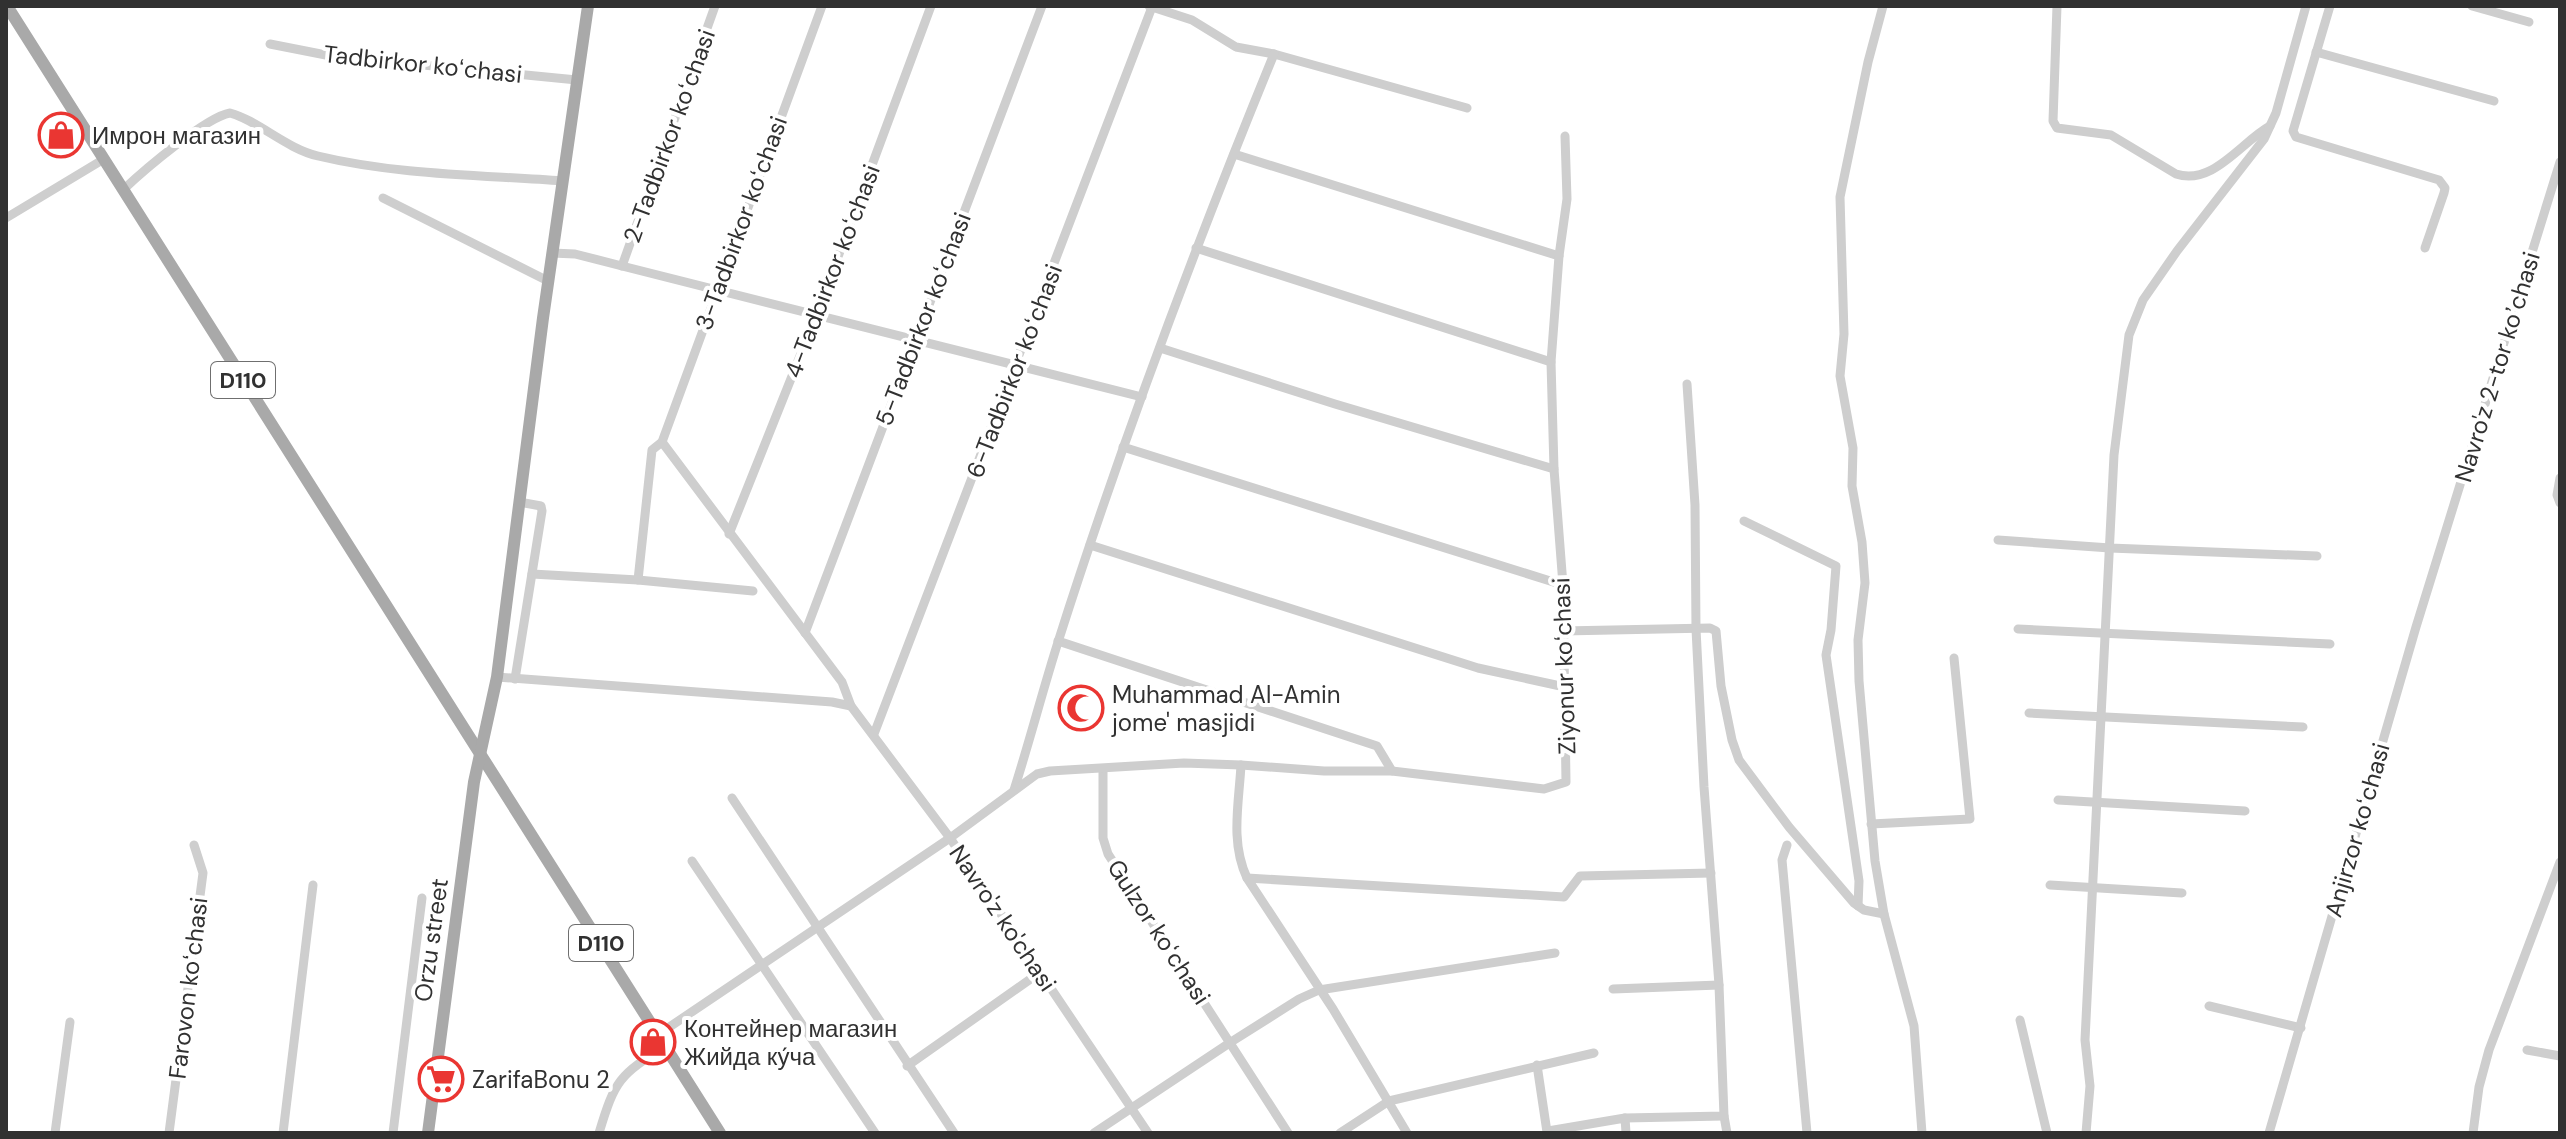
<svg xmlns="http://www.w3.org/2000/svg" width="2566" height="1139" viewBox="0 0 2566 1139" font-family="'DM Sans',sans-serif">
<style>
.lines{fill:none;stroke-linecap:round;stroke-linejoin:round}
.minor{stroke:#cecece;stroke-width:9}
.major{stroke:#a9a9a9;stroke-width:12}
.labels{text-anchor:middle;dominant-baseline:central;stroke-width:8;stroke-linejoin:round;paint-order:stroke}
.shield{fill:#fff;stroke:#6f6f6f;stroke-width:2}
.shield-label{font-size:22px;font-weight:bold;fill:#313131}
.street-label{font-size:24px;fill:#313131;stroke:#fff}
.poi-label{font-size:24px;fill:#313131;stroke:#fff;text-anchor:start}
</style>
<rect width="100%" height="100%" fill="#fff"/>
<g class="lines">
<g class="minor">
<polyline points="1149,6 1192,20 1236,47 1274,54 1467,108"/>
<polyline points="1883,6 1868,62 1840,197 1844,334 1840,376 1853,448 1852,486 1862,542 1865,583 1858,640 1859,681 1875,861 1884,914 1914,1026 1922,1133"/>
<path d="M 2057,6 L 2053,121 L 2057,128 L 2111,135 L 2176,174 C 2213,186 2241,142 2270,126"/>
<polyline points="2330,6 2293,131 2296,137 2439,180 2445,188 2444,193 2425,248"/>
<polyline points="2472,6 2529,22"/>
<polyline points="270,44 331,56 577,80"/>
<polyline points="2316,52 2494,101"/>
<polyline points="1234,154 1559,256"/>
<path d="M 124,189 C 143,171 206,117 230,113 C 259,121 285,148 318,156 C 397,175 482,175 562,181"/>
<polyline points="383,198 548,281"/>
<polyline points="6,218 104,159"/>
<polyline points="1196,248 1551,362"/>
<polyline points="552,253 575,254 622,266 1142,397"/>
<polyline points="622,266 715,6"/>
<polyline points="1160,348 1335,404 1554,469"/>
<polyline points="662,442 842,682 851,706 950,838 1148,1133"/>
<polyline points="1123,447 1563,585"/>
<polyline points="2560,478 2557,495 2560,503"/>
<polyline points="1744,521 1836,566 1831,630 1826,655 1859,881 1858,906"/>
<polyline points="729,534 816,316 931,6"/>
<polyline points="1998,540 2110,548 2317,556"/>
<polyline points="1090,545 1478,668 1565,687"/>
<polyline points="532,574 638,580 753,591"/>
<polyline points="638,580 652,450 662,442 822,6"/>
<polyline points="2018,629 2330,644"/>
<polyline points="1563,631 1710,628 1716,631 1721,686 1732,740 1739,760 1789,827 1854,903 1864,910 1884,914"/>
<polyline points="805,633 1042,6"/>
<polyline points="1058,641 1377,746 1392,771"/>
<polyline points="497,677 832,702 851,706"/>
<polyline points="515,679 542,511 541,506 519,502"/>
<polyline points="2029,713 2303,727"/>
<polyline points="874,734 1152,7"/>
<path d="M 1241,765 C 1239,803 1230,842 1247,878 L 1333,1009 L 1407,1133"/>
<polyline points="1103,769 1103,838 1108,854 1288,1133"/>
<path d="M 1014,790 C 1030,740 1043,689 1059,639 C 1122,441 1195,247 1274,54"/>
<polyline points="732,798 954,1133"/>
<polyline points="2058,800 2245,811"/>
<polyline points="1871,824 1970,819 1954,658"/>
<polyline points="1787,845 1782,860 1807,1133"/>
<polyline points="692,861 875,1133"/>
<polyline points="1247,878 1564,897 1580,876 1711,873"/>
<polyline points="2050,885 2182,893"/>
<polyline points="1613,989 1719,985"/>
<polyline points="2209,1006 2301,1028"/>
<polyline points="2020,1020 2047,1133"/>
<polyline points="659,1034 950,838 1037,774 1050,771 1184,763 1241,765 1324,771 1392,771 1544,789 1566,782 1563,585 1554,469 1551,362 1559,256 1567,199 1565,136"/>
<polyline points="2527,1050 2560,1056"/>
<polyline points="1537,1065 1547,1132"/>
<polyline points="907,1066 1039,973"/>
<polyline points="1724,1116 1727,1133"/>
<polyline points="1625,1118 1724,1116 1719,985 1704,787 1696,629 1695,505 1687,384"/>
<polyline points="1548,1131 1625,1118 1626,1133"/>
<polyline points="55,1133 70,1022"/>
<polyline points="169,1133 203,873 194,845"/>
<polyline points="283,1133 313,885"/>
<polyline points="393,1133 422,898"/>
<path d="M 599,1133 C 615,1080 619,1075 666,1046"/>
<polyline points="1094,1133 1231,1042 1299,999 1319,990 1555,953"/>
<polyline points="1340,1133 1389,1101 1594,1053"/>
<polyline points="2086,1133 2090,1086 2085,1040 2114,455 2129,335 2143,300 2177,251 2264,139 2276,113 2306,6"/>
<polyline points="2269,1133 2416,627 2560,162"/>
<polyline points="2473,1133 2479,1087 2489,1050 2560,862"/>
</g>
<g class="major">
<polyline points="7,6 720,1133"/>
<polyline points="428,1133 474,782 497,677 543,318 588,6"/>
</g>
</g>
<defs>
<g id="shop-ring" transform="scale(2.3)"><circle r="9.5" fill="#fff" stroke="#ea3632" stroke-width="1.5"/><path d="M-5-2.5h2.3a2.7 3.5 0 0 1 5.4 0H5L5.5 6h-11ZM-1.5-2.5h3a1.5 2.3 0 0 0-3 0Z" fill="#ea3632"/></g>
<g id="mosque-ring" transform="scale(2.3)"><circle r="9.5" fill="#fff" stroke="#ea3632" stroke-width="1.5"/><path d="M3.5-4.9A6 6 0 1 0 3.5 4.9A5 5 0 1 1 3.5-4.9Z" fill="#ea3632"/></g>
<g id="supermarket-ring" transform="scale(2.3)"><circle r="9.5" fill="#fff" stroke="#ea3632" stroke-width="1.5"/><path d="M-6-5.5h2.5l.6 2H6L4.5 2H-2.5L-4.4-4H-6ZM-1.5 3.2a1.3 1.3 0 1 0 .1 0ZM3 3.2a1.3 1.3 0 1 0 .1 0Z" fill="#ea3632"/></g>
</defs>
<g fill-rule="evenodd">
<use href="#shop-ring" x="61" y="135"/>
<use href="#mosque-ring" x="1081" y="708"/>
<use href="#shop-ring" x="653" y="1042"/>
<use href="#supermarket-ring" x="441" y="1079"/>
</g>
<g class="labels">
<g class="shield">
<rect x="211" y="362" width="64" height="36" rx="6"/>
<rect x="569" y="925" width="64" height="36" rx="6"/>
</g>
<g class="shield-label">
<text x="243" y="380">D110</text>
<text x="601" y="943">D110</text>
</g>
<g class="street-label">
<text transform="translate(423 64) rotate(6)">Tadbirkor koʻchasi</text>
<text transform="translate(669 136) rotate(-70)">2-Tadbirkor koʻchasi</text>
<text transform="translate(741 223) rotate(-70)">3-Tadbirkor koʻchasi</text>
<text transform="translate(832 271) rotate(-69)">4-Tadbirkor koʻchasi</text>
<text transform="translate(923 319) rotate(-69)">5-Tadbirkor koʻchasi</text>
<text transform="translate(2497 367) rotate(-73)">Navro'z 2-tor koʼchasi</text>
<text transform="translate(1014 371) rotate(-69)">6-Tadbirkor koʻchasi</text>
<text transform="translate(1564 666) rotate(-92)">Ziyonur koʻchasi</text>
<text transform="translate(2357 830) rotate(-74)">Anjirzor koʻchasi</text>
<text transform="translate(1003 918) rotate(56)">Navro'z ko'chasi</text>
<text transform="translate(1159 932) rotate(57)">Gulzor koʻchasi</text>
<text transform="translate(431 940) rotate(-82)">Orzu street</text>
<text transform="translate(188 988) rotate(-83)">Farovon koʻchasi</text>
</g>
<g class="poi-label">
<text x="92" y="135">Имрон магазин</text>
<text x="1112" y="694">Muhammad Al-Amin<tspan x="1112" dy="28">jome' masjidi</tspan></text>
<text x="684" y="1028">Контейнер магазин<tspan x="684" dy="28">Жийда ку́ча</tspan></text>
<text x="472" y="1079">ZarifaBonu 2</text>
</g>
</g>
<rect width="2566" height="1139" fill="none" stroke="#313131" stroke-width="16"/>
</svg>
